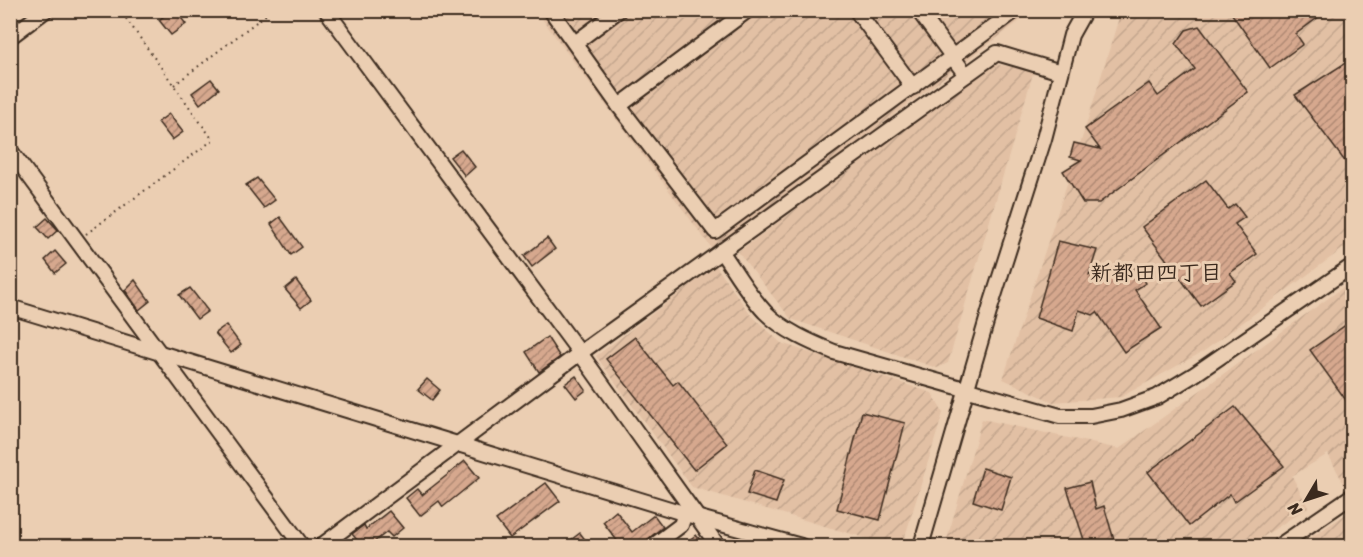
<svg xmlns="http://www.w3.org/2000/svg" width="1363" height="557" viewBox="0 0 1363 557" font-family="Sriracha,'Klee One',sans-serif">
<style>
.industrial{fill:url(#industrial-furrows)}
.building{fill:url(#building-hatch);stroke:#3b2a1e;stroke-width:1.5}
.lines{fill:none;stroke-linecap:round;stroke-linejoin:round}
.minor-casing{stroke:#3b2a1e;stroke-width:18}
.path{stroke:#3b2a1e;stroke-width:2;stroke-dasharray:1.5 4.5;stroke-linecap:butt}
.minor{stroke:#ebceb2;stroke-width:14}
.labels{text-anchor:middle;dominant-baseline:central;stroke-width:6;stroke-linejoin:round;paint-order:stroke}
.neighbourhood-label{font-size:22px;font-weight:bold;fill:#3b2a1e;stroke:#ebceb2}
</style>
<defs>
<pattern id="industrial-furrows" width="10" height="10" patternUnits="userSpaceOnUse" patternTransform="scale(1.5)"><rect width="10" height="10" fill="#e2c0a4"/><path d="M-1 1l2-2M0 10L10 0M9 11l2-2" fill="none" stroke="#c3a58d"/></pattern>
<pattern id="building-hatch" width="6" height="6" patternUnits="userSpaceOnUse" patternTransform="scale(1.5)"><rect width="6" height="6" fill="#d6a88e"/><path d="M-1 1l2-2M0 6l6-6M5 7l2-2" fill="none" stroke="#af8973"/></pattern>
</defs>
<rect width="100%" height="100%" fill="#ebceb2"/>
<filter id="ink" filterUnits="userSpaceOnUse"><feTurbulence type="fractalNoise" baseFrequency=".0167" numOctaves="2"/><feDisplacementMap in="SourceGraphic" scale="12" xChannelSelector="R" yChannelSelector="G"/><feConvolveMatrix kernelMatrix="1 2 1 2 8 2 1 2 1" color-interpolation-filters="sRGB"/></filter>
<g filter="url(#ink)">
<g class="industrial">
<polygon points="547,10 1033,11 713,250 540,16"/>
<polygon points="1121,11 1352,11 1352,242 1204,351 1121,397 1053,402 1003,379 1085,129"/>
<polygon points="992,64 1034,70 948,363 937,368 791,319 738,252"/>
<polygon points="716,266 750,314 781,343 932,393 943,413 902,546 892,546 692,487 596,356"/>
<polygon points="1352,281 1352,483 1346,488 1328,454 1292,476 1308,507 1249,546 945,546 982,419 1119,449"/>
<polygon points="1352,510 1352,546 1298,546"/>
</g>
<g class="building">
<polygon points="171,10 175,10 186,24 171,35 159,20"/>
<polygon points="1229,10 1328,10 1296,34 1303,44 1270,68"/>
<polygon points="1199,26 1248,92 1099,203 1083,203 1063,171 1081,160 1070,157 1074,143 1100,149 1085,129 1149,83 1158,96 1195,69 1176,44 1186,30"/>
<polygon points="1353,58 1353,172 1295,95"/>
<polygon points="211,79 219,89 200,104 192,93"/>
<polygon points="169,114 183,132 172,140 158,122"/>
<polygon points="461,149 475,167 465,176 450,157"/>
<polygon points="257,178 275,200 264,208 246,185"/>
<polygon points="1206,180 1228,209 1235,204 1245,217 1235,224 1257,254 1230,273 1236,281 1201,306 1142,227"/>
<polygon points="280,217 302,247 291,255 271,224"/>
<polygon points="47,218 58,230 48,239 37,227"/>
<polygon points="547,238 555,249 532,267 524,256"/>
<polygon points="1058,241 1097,250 1089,275 1105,281 1121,270 1124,275 1136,267 1146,283 1135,290 1161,328 1124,352 1097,312 1093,315 1079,310 1073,331 1036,318"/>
<polygon points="55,251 66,264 55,273 45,260"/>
<polygon points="135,280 150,301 139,310 125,290"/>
<polygon points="296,280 311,300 301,308 285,289"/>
<polygon points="190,288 208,311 197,319 179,295"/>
<polygon points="1353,320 1353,410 1310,350"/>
<polygon points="226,325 241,345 231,353 215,333"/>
<polygon points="547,337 560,357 539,372 526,352"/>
<polygon points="635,337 673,385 678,381 727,444 694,470 606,359"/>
<polygon points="576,376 586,390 576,398 565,384"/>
<polygon points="427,379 440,390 432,400 418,389"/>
<polygon points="1235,407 1284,466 1234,502 1230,494 1189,526 1148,472"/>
<polygon points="862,412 905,423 880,520 837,509"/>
<polygon points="465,461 479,478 443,507 439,501 420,516 406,498 417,489 422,495"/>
<polygon points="983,468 1011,477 1001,510 973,501"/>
<polygon points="755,470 784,480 776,503 747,494"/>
<polygon points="1090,482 1096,509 1104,506 1114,540 1086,546 1067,488"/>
<polygon points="546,483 560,501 510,538 496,520"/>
<polygon points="389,511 403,528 392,537 387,532 369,546 362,546 352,534 364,525 366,529"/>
<polygon points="616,511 632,532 654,515 663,527 648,539 642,546 621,546 603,522"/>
<polygon points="580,533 590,546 563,546"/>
<polygon points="696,535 705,546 681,546"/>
</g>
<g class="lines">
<g class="minor-casing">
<g id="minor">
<polyline points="326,10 580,353 718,546"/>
<polyline points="555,10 552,12 619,106 715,231 1016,10"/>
<polyline points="856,10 913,87"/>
<polyline points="918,10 966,75"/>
<polyline points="10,37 46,10"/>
<polyline points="575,43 619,10"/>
<polyline points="619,106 748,10"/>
<polyline points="10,150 302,546"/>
<path d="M 721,251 C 735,271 748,294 765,312 C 784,331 810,342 834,352 L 1060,416 L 1091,416 L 1121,410 L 1157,397 L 1195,374 L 1352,266"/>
<polyline points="10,307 696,517 801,546"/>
<polyline points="321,546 580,353 997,53 1061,72"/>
<polyline points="653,546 681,525 685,513"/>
<polyline points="921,546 992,302 1044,139 1071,35 1085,10"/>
<polyline points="1279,546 1352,496"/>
</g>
</g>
<g class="path">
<polyline points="174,85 272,10"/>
<polyline points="86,234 213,140 120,10"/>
</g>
<use href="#minor" class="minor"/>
</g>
</g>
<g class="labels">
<g class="neighbourhood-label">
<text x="1156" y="272">新都田四丁目</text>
</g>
</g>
<rect width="1363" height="557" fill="none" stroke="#ebceb2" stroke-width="36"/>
<rect x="18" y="18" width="1327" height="521" fill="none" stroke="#3b2a1e" stroke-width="2" filter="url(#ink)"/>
<g transform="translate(1306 500) rotate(231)" stroke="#ebceb2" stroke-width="4.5" paint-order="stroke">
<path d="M0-4.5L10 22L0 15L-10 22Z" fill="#3b2a1e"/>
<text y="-9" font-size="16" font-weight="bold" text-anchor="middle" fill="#3b2a1e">N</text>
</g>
</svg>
